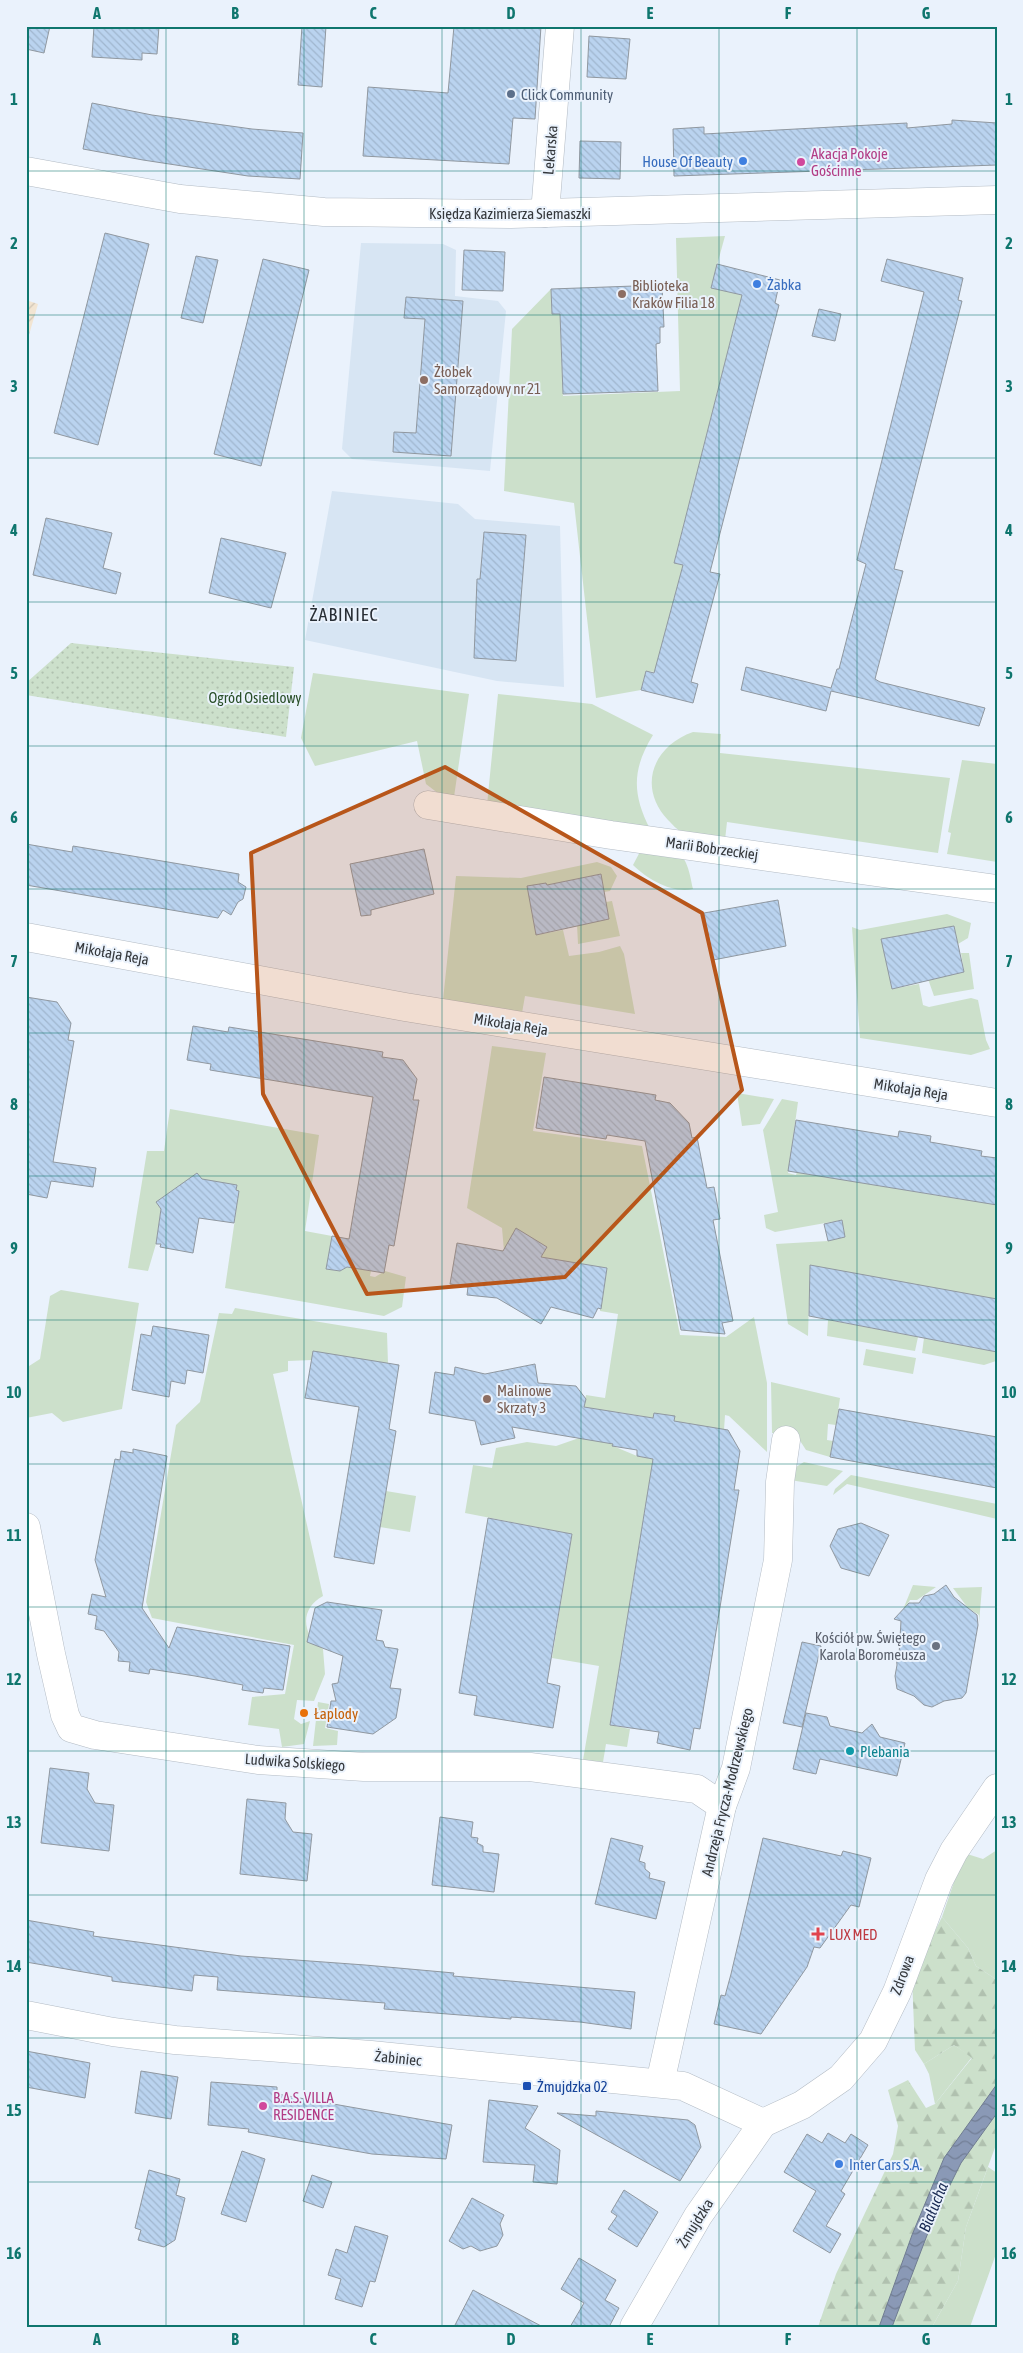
<svg xmlns="http://www.w3.org/2000/svg" width="1023" height="2353" viewBox="0 0 1023 2353" font-family="'Asap Condensed',sans-serif">
<style>
.built{fill:#d7e5f3}
.industrial{fill:url(#industrial-furrows)}
.grass{fill:#cce0cb}
.forest{fill:url(#forest-firs)}
.park{fill:url(#park-dots)}
.water{fill:url(#water-waves);stroke:#707c91}
.building{fill:url(#building-back-hatch);stroke:#9098a0}
.lines{fill:none;stroke-linecap:round;stroke-linejoin:round}
.minor-casing{stroke:#b3bbc4;stroke-width:29}
.minor{stroke:#fff;stroke-width:28}
.marked{fill:#b8561a;fill-opacity:0.2;stroke:#b8561a;stroke-width:4;stroke-linejoin:round}
.grid{fill:none;stroke:#0f766e;stroke-width:1;stroke-opacity:0.55}
.service-dot{fill:#5c6f8a;stroke:#eaf2fc;stroke-width:2}
.shop-dot{fill:#3f7fe0;stroke:#eaf2fc;stroke-width:2}
.hotel-dot{fill:#d1479c;stroke:#eaf2fc;stroke-width:2}
.education-dot{fill:#8d6e63;stroke:#eaf2fc;stroke-width:2}
.worship-dot{fill:#6b7280;stroke:#eaf2fc;stroke-width:2}
.food-dot{fill:#e8710a;stroke:#eaf2fc;stroke-width:2}
.culture-dot{fill:#0f9aa8;stroke:#eaf2fc;stroke-width:2}
.health-dot{fill:#e0444e;stroke:#eaf2fc;stroke-width:2}
.transit-dot{fill:#1a4fb4;stroke:#eaf2fc;stroke-width:2}
.labels{text-anchor:middle;dominant-baseline:central;stroke-width:4;stroke-linejoin:round;paint-order:stroke}
.service-label{font-size:15px;fill:#4e5e75;stroke:#eaf2fc;text-anchor:start}
.street-label{font-size:15px;fill:#35383c;stroke:#eaf2fc}
.hotel-label{font-size:15px;fill:#b23c85;stroke:#eaf2fc;text-anchor:start}
.shop-label{font-size:15px;fill:#366cbe;stroke:#eaf2fc;text-anchor:start}
.education-label{font-size:15px;fill:#785e54;stroke:#eaf2fc;text-anchor:start}
.park-label{font-size:15px;fill:#294f28;stroke:#eaf2fc}
.worship-label{font-size:15px;fill:#5b616d;stroke:#eaf2fc;text-anchor:end}
.food-label{font-size:15px;fill:#c56008;stroke:#eaf2fc;text-anchor:start}
.culture-label{font-size:15px;fill:#0d838f;stroke:#eaf2fc;text-anchor:start}
.health-label{font-size:15px;fill:#be3a42;stroke:#eaf2fc;text-anchor:start}
.transit-label{font-size:15px;fill:#164399;stroke:#eaf2fc;text-anchor:start}
.water-label{font-size:16px;font-style:italic;fill:#192a53;stroke:#eaf2fc}
.quarter-label{font-size:18px;letter-spacing:1px;fill:#282e35;stroke:#eaf2fc}
.neatline{fill:none;stroke:#0f766e;stroke-width:2}
.grid-label{font-size:16px;text-anchor:middle;font-weight:bold;fill:#0f766e}
</style>
<defs>
<pattern id="industrial-furrows" width="10" height="10" patternUnits="userSpaceOnUse" patternTransform="scale(1.25)"><rect width="10" height="10" fill="#f2e5d2"/><path d="M-1 1l2-2M0 10L10 0M9 11l2-2" fill="none" stroke="#d0c5b5"/></pattern>
<pattern id="forest-firs" width="22" height="20" patternUnits="userSpaceOnUse" patternTransform="scale(1.25)"><rect width="22" height="20" fill="#cce0cb"/><path d="M5 1l3.5 6h-7zM16 11l3.5 6h-7z" fill="#b0c1af"/></pattern>
<pattern id="park-dots" width="8" height="8" patternUnits="userSpaceOnUse" patternTransform="scale(1.25)"><rect width="8" height="8" fill="#cce0cb"/><path d="M2 2h.1M6 6h.1" fill="none" stroke="#b0c1af" stroke-width="1.8" stroke-linecap="round"/></pattern>
<pattern id="water-waves" width="16" height="10" patternUnits="userSpaceOnUse" patternTransform="scale(1.25)"><rect width="16" height="10" fill="#8a99b6"/><path d="M0 5q4-4 8 0t8 0" fill="none" stroke="#727e95"/></pattern>
<pattern id="building-back-hatch" width="6" height="6" patternUnits="userSpaceOnUse" patternTransform="scale(1.25)"><rect width="6" height="6" fill="#bad3ef"/><path d="M-1 5l2 2M0 0l6 6M5-1l2 2" fill="none" stroke="#a0b6ce"/></pattern>
</defs>
<rect width="100%" height="100%" fill="#eaf2fc"/>
<g class="built">
<polygon points="361,243 443,244 456,250 455,296 498,301 506,311 490,471 352,459 342,449"/>
<polygon points="332,491 458,504 475,519 560,526 564,687 497,681 305,640"/>
</g>
<polygon class="industrial" points="26,300 38,304 26,345"/>
<g class="grass">
<polygon points="725,236 711,287 742,295 674,563 683,565 655,672 646,671 641,690 596,698 574,503 504,491 512,329 551,289 552,314 560,314 563,396 680,391 676,238"/>
<polygon points="313,673 469,694 454,797 439,794 426,784 417,741 315,766 301,738"/>
<path d="M 498,694 L 592,704 L 653,735 C 632,769 632,794 650,829 L 487,805 Z"/>
<path d="M 693,732 L 721,734 L 720,753 L 950,778 L 938,853 L 727,822 L 725,840 C 712,838 694,838 683,833 C 677,830 672,824 668,820 C 637,787 653,746 693,732 Z"/>
<polygon points="962,760 997,764 997,862 947,854 951,833 948,832"/>
<path d="M 643,846 C 681,850 686,850 693,889 C 673,894 647,879 633,865 Z"/>
<polygon points="597,862 611,867 617,876 610,891 604,892 601,874 547,885 536,935 563,930 569,956 599,952 620,946 624,954 635,1014 525,996 522,1013 443,1000 456,876 521,878"/>
<polygon points="612,901 620,936 578,944 577,925 609,919 606,902"/>
<polygon points="947,914 971,923 968,938 958,944 954,926 882,939 892,989 919,984 923,1005 929,1007 971,998 978,1000 986,1040 990,1049 971,1055 860,1038 852,927 860,930"/>
<polygon points="961,953 969,953 974,989 934,996 928,979 964,972"/>
<polygon points="492,1046 546,1053 533,1131 642,1146 680,1335 726,1337 754,1317 767,1383 767,1452 729,1416 725,1415 724,1430 618,1412 613,1446 637,1456 653,1459 610,1725 630,1729 627,1747 606,1744 603,1762 583,1760 599,1666 552,1658 572,1534 465,1513 473,1465 492,1468 496,1448 527,1442 556,1446 579,1438 586,1395 605,1398 618,1314 600,1311 607,1268 541,1257 547,1247 516,1229 504,1251 502,1228 467,1208"/>
<polygon points="737,1093 774,1099 760,1124 742,1126"/>
<polygon points="782,1099 798,1102 788,1173 796,1175 797,1172 964,1200 995,1199 995,1299 810,1266 808,1336 788,1324 776,1244 828,1241 845,1237 842,1220 775,1232 766,1228 764,1215 778,1212 763,1130"/>
<polygon points="170,1109 319,1135 305,1231 332,1236 326,1269 340,1271 347,1267 371,1271 370,1276 375,1277 385,1271 406,1277 402,1307 384,1316 225,1288 239,1191 236,1190 237,1185 161,1209 156,1244 148,1271 128,1268 147,1151 164,1151"/>
<polygon points="61,1290 139,1303 122,1409 63,1422 52,1413 26,1418 26,1368 40,1359 50,1296"/>
<path d="M 235,1308 L 387,1333 L 388,1364 L 312,1360 L 288,1361 L 288,1371 L 273,1374 L 323,1596 C 299,1609 302,1635 323,1649 L 325,1674 L 314,1701 L 297,1700 L 294,1719 L 301,1724 L 310,1721 L 304,1744 L 282,1747 L 279,1729 L 248,1725 L 252,1697 L 285,1694 L 294,1645 L 152,1618 L 146,1602 L 176,1425 L 200,1402 L 219,1313 L 232,1314 Z"/>
<polygon points="828,1320 918,1337 915,1351 827,1336"/>
<polygon points="924,1338 997,1352 996,1361 984,1365 922,1353"/>
<polygon points="866,1349 916,1358 913,1374 863,1365"/>
<polygon points="771,1382 840,1398 836,1425 828,1424 827,1440 833,1441 830,1457 806,1450 797,1436 772,1433"/>
<polygon points="804,1462 843,1471 827,1486 790,1480 791,1470"/>
<polygon points="851,1475 997,1504 997,1519 847,1484 833,1495 835,1489"/>
<polygon points="386,1491 416,1496 410,1532 380,1527"/>
<polygon points="913,1585 936,1587 917,1600 910,1600 902,1612"/>
<polygon points="982,1587 979,1623 979,1615 968,1608 953,1588"/>
<polygon points="318,1702 329,1704 325,1728 338,1731 337,1745 313,1746"/>
<polygon points="997,1850 997,1980 976,1966 968,1948 942,1917 964,1853 983,1859"/>
<polygon points="954,2045 972,2057 935,2104 929,2074 924,2064"/>
<polygon points="988,2167 997,2173 997,2251 970,2327 932,2327 958,2281 966,2227"/>
</g>
<polygon class="forest" points="942,1917 968,1948 976,1966 997,1980 997,2142 966,2227 958,2281 932,2327 818,2327 836,2274 893,2154 898,2126 888,2090 908,2080 926,2108 935,2104 972,2058 954,2045 924,2064 915,2050 912,1977"/>
<polygon class="park" points="71,643 294,667 286,737 26,695 26,683"/>
<polygon class="water" points="997,2084 997,2113 961,2163 934,2217 892,2327 879,2327 912,2235 944,2158"/>
<g class="building">
<polygon points="26,26 50,26 44,53 26,49"/>
<polygon points="94,26 159,26 157,54 142,53 142,60 92,57"/>
<polygon points="302,26 326,26 322,87 298,85"/>
<polygon points="454,26 541,26 535,119 513,118 509,164 363,156 368,87 448,93"/>
<polygon points="589,36 630,39 626,79 587,77"/>
<polygon points="92,103 152,115 252,129 303,133 300,179 248,176 143,160 83,149"/>
<polygon points="952,120 997,123 997,165 674,176 673,129 704,127 704,134 907,123 907,128 952,124"/>
<polygon points="580,141 621,142 620,179 579,178"/>
<polygon points="105,233 149,244 98,445 54,433"/>
<polygon points="464,250 505,252 503,291 462,290"/>
<polygon points="196,256 218,260 203,323 181,318"/>
<polygon points="263,259 309,270 261,466 214,454"/>
<polygon points="887,259 963,278 958,300 962,301 894,569 903,571 875,679 880,682 985,708 979,726 831,691 826,711 741,690 746,667 831,688 837,669 839,669 866,564 857,560 924,292 881,281"/>
<polygon points="717,264 780,280 775,303 779,305 710,572 720,574 691,682 698,684 693,703 641,690 646,671 654,673 683,565 674,563 742,295 711,288"/>
<polygon points="662,285 664,327 660,327 660,343 656,344 658,391 563,394 560,314 552,314 551,289"/>
<polygon points="406,297 463,301 451,456 393,452 394,432 416,433 425,319 404,318"/>
<polygon points="819,309 841,314 835,341 812,336"/>
<polygon points="46,518 112,533 103,568 121,573 116,594 33,575"/>
<polygon points="484,532 526,535 516,661 474,658 477,579 480,579"/>
<polygon points="221,538 286,553 271,608 209,593"/>
<polygon points="26,844 72,852 73,846 239,874 238,882 246,887 243,899 238,902 231,915 223,910 218,918 26,885"/>
<polygon points="424,849 434,894 371,910 371,915 361,916 350,864"/>
<polygon points="601,874 609,919 536,935 527,886 546,883 547,885"/>
<polygon points="778,900 786,946 713,960 704,913"/>
<polygon points="954,926 964,972 892,989 881,939"/>
<polygon points="26,997 57,1002 71,1023 68,1040 74,1041 53,1162 96,1168 93,1187 51,1181 47,1198 26,1194"/>
<polygon points="193,1026 228,1032 229,1027 383,1052 382,1057 403,1060 417,1079 413,1100 419,1100 394,1246 389,1245 384,1273 347,1267 340,1271 326,1269 332,1236 349,1239 373,1097 210,1070 211,1064 187,1060"/>
<polygon points="544,1077 656,1095 655,1100 670,1103 689,1123 692,1138 697,1137 707,1188 714,1187 720,1219 713,1220 733,1321 722,1323 725,1334 681,1330 645,1141 607,1135 606,1139 536,1128"/>
<polygon points="796,1120 898,1137 899,1131 931,1136 930,1142 982,1151 981,1156 997,1158 997,1205 788,1171"/>
<polygon points="197,1173 202,1179 237,1185 236,1190 239,1191 234,1223 199,1218 193,1253 160,1247 161,1244 156,1244 161,1209 156,1202"/>
<polygon points="842,1220 845,1237 828,1241 824,1224"/>
<polygon points="516,1228 547,1247 541,1257 607,1268 601,1309 598,1308 593,1318 551,1307 541,1324 497,1298 467,1295 468,1287 450,1284 457,1243 503,1251"/>
<polygon points="810,1265 997,1299 997,1352 809,1316"/>
<polygon points="153,1326 209,1335 203,1373 187,1370 185,1384 171,1381 169,1397 132,1390 141,1334 151,1336"/>
<polygon points="313,1351 399,1365 389,1429 396,1431 374,1564 334,1557 359,1407 305,1398"/>
<polygon points="535,1364 538,1383 576,1386 586,1399 584,1407 653,1418 654,1413 675,1416 674,1421 728,1430 740,1451 734,1490 739,1490 709,1675 700,1729 694,1728 690,1750 657,1743 659,1732 610,1725 653,1459 637,1456 637,1450 612,1446 613,1444 512,1427 515,1438 481,1445 475,1421 429,1413 435,1372 454,1375 455,1367 485,1374"/>
<polygon points="839,1409 997,1437 997,1488 830,1457"/>
<polygon points="133,1449 167,1456 142,1608 169,1648 177,1627 290,1646 283,1690 264,1688 263,1693 242,1690 243,1685 195,1676 150,1669 149,1674 129,1671 130,1662 118,1661 119,1652 104,1631 95,1629 97,1616 88,1614 92,1594 106,1597 95,1560 115,1459 120,1460 121,1451 133,1453"/>
<polygon points="488,1518 572,1534 547,1683 560,1686 553,1728 474,1715 477,1696 459,1693"/>
<polygon points="861,1523 889,1535 869,1576 841,1568 830,1546 838,1529"/>
<polygon points="946,1585 954,1597 977,1615 978,1625 966,1693 962,1698 944,1701 932,1707 924,1705 914,1696 897,1689 895,1676 897,1665 896,1654 899,1655 901,1621 894,1619 909,1603 919,1603 924,1596 934,1594"/>
<polygon points="327,1602 382,1610 376,1640 383,1641 385,1647 398,1649 390,1688 401,1689 396,1718 373,1734 327,1727 331,1701 336,1701 332,1684 338,1683 343,1656 307,1642 315,1608"/>
<polygon points="802,1642 821,1646 802,1727 783,1723"/>
<polygon points="806,1713 827,1717 830,1726 862,1733 872,1724 880,1737 905,1743 897,1776 820,1759 816,1774 793,1769"/>
<polygon points="50,1768 89,1773 87,1789 95,1803 114,1805 109,1851 41,1843"/>
<polygon points="247,1799 286,1803 285,1819 293,1832 312,1834 307,1881 240,1874"/>
<polygon points="440,1817 473,1822 471,1837 478,1838 477,1843 483,1846 483,1852 499,1854 494,1892 432,1885"/>
<polygon points="611,1838 643,1846 639,1861 645,1863 645,1869 650,1873 649,1878 665,1882 656,1919 595,1904"/>
<polygon points="763,1838 841,1856 843,1851 871,1858 859,1907 851,1905 820,1948 814,1947 807,1967 761,2034 714,2024 721,1995 725,1996 731,1974"/>
<polygon points="26,1920 94,1932 93,1936 241,1956 365,1965 454,1973 453,1976 635,1992 631,2029 580,2022 511,2017 511,2019 384,2009 385,2003 217,1990 218,1977 194,1975 192,1991 112,1981 112,1977 26,1962"/>
<polygon points="26,2051 90,2063 85,2098 26,2087"/>
<polygon points="141,2071 178,2077 171,2119 135,2113"/>
<polygon points="211,2082 277,2087 277,2094 452,2125 446,2159 372,2154 248,2132 249,2129 208,2125"/>
<polygon points="489,2100 538,2106 525,2128 560,2150 557,2184 533,2182 535,2165 483,2162"/>
<polygon points="596,2111 688,2120 695,2125 701,2147 680,2181 557,2113 596,2116"/>
<polygon points="828,2133 845,2143 851,2134 868,2145 841,2191 845,2194 826,2226 841,2234 830,2253 793,2231 816,2191 784,2172 807,2134 822,2143"/>
<polygon points="242,2151 265,2159 246,2222 221,2214"/>
<polygon points="149,2170 180,2179 176,2195 185,2198 175,2240 164,2247 138,2240 141,2230 135,2228"/>
<polygon points="312,2175 332,2182 323,2208 303,2201"/>
<polygon points="624,2190 658,2212 637,2247 608,2229 617,2216 611,2212"/>
<polygon points="472,2198 504,2215 500,2224 503,2235 497,2246 480,2251 471,2246 463,2249 449,2241"/>
<polygon points="355,2226 388,2236 375,2282 370,2281 362,2307 335,2299 341,2279 328,2275 336,2249 347,2253"/>
<polygon points="579,2258 616,2280 605,2300 619,2308 609,2327 570,2327 584,2303 561,2289"/>
<polygon points="473,2290 543,2327 454,2327"/>
</g>
<g class="lines">
<g class="minor-casing">
<g id="minor">
<polyline points="26,171 180,199 324,212 511,214 997,200"/>
<polyline points="545,213 560,26"/>
<polyline points="428,805 611,835 997,889"/>
<polyline points="26,937 405,1007 997,1103"/>
<polyline points="26,1527 51,1654 65,1715 71,1728 95,1735 258,1760 364,1767 530,1767 697,1789 722,1806"/>
<polyline points="26,2015 113,2032 175,2040 371,2055 683,2086 763,2123"/>
<polyline points="660,2083 722,1806 736,1768 778,1560 780,1482 786,1440"/>
<polyline points="634,2327 698,2216 763,2123 802,2105 841,2078 873,2041 897,1992 939,1880 954,1851 997,1788"/>
</g>
</g>
<use href="#minor" class="minor"/>
</g>
<path class="marked" d="M 445,767 L 702,913 L 742,1090 L 565,1277 L 367,1294 L 263,1094 L 251,853 Z"/>
<path class="grid" d="M 166,26 L 166,2327M 304,26 L 304,2327M 442,26 L 442,2327M 581,26 L 581,2327M 719,26 L 719,2327M 857,26 L 857,2327M 26,171 L 997,171M 26,315 L 997,315M 26,458 L 997,458M 26,602 L 997,602M 26,746 L 997,746M 26,889 L 997,889M 26,1033 L 997,1033M 26,1176 L 997,1176M 26,1320 L 997,1320M 26,1464 L 997,1464M 26,1607 L 997,1607M 26,1751 L 997,1751M 26,1895 L 997,1895M 26,2038 L 997,2038M 26,2182 L 997,2182"/>
<circle class="service-dot" cx="511" cy="94" r="5"/>
<g class="shop-dot">
<circle cx="743" cy="161" r="5"/>
<circle cx="757" cy="284" r="5"/>
<circle cx="839" cy="2164" r="5"/>
</g>
<g class="hotel-dot">
<circle cx="801" cy="162" r="5"/>
<circle cx="263" cy="2106" r="5"/>
</g>
<g class="education-dot">
<circle cx="622" cy="294" r="5"/>
<circle cx="424" cy="380" r="5"/>
<circle cx="487" cy="1399" r="5"/>
</g>
<circle class="worship-dot" cx="936" cy="1646" r="5"/>
<circle class="food-dot" cx="304" cy="1713" r="5"/>
<circle class="culture-dot" cx="850" cy="1751" r="5"/>
<path class="health-dot" d="M815.5 1926.5h5v5h5v5h-5v5h-5v-5h-5v-5h5z"/>
<rect class="transit-dot" x="522" y="2081" width="10" height="10" rx="2.5"/>
<g class="labels">
<g class="service-label">
<text x="521" y="94">Click Community</text>
</g>
<g class="street-label">
<text transform="translate(550 150) rotate(-85)">Lekarska</text>
<text x="510" y="213">Księdza Kazimierza Siemaszki</text>
<text transform="translate(712 848) rotate(8)">Marii Bobrzeckiej</text>
<text transform="translate(112 953) rotate(10)">Mikołaja Reja</text>
<text transform="translate(511 1024) rotate(9)">Mikołaja Reja</text>
<text transform="translate(911 1089) rotate(9)">Mikołaja Reja</text>
<text transform="translate(295 1762) rotate(4)">Ludwika Solskiego</text>
<text transform="translate(727 1792) rotate(-76)">Andrzeja Frycza-Modrzewskiego</text>
<text transform="translate(902 1975) rotate(-69)">Zdrowa</text>
<text transform="translate(398 2058) rotate(6)">Żabiniec</text>
<text transform="translate(695 2223) rotate(-58)">Żmujdzka</text>
</g>
<g class="hotel-label">
<text x="811" y="153">Akacja Pokoje<tspan x="811" dy="17">Gościnne</tspan></text>
<text x="273" y="2097">B.A.S. VILLA<tspan x="273" dy="17">RESIDENCE</tspan></text>
</g>
<g class="shop-label">
<text x="733" y="161" text-anchor="end">House Of Beauty</text>
<text x="767" y="284">Żabka</text>
<text x="849" y="2164">Inter Cars S.A.</text>
</g>
<g class="education-label">
<text x="632" y="285">Biblioteka<tspan x="632" dy="17">Kraków Filia 18</tspan></text>
<text x="434" y="371">Żłobek<tspan x="434" dy="17">Samorządowy nr 21</tspan></text>
<text x="497" y="1390">Malinowe<tspan x="497" dy="17">Skrzaty 3</tspan></text>
</g>
<g class="park-label">
<text x="255" y="697">Ogród Osiedlowy</text>
</g>
<g class="worship-label">
<text x="926" y="1637">Kościół pw. Świętego<tspan x="926" dy="17">Karola Boromeusza</tspan></text>
</g>
<g class="food-label">
<text x="314" y="1713">Łaplody</text>
</g>
<g class="culture-label">
<text x="860" y="1751">Plebania</text>
</g>
<g class="health-label">
<text x="829" y="1934">LUX MED</text>
</g>
<g class="transit-label">
<text x="537" y="2086">Żmujdzka 02</text>
</g>
<g class="water-label">
<text transform="translate(933 2207) rotate(-68)">Białucha</text>
</g>
<g class="quarter-label">
<text x="344" y="614">ŻABINIEC</text>
</g>
</g>
<rect width="1023" height="2353" fill="none" stroke="#eaf2fc" stroke-width="55"/>
<rect x="28" y="28" width="968" height="2298" class="neatline"/>
<g class="grid-label">
<text x="97" y="19">A</text>
<text x="235" y="19">B</text>
<text x="373" y="19">C</text>
<text x="511" y="19">D</text>
<text x="650" y="19">E</text>
<text x="788" y="19">F</text>
<text x="926" y="19">G</text>
<text x="14" y="105">1</text>
<text x="1009" y="105">1</text>
<text x="14" y="249">2</text>
<text x="1009" y="249">2</text>
<text x="14" y="392">3</text>
<text x="1009" y="392">3</text>
<text x="14" y="536">4</text>
<text x="1009" y="536">4</text>
<text x="14" y="679">5</text>
<text x="1009" y="679">5</text>
<text x="14" y="823">6</text>
<text x="1009" y="823">6</text>
<text x="14" y="967">7</text>
<text x="1009" y="967">7</text>
<text x="14" y="1110">8</text>
<text x="1009" y="1110">8</text>
<text x="14" y="1254">9</text>
<text x="1009" y="1254">9</text>
<text x="14" y="1398">10</text>
<text x="1009" y="1398">10</text>
<text x="14" y="1541">11</text>
<text x="1009" y="1541">11</text>
<text x="14" y="1685">12</text>
<text x="1009" y="1685">12</text>
<text x="14" y="1828">13</text>
<text x="1009" y="1828">13</text>
<text x="14" y="1972">14</text>
<text x="1009" y="1972">14</text>
<text x="14" y="2116">15</text>
<text x="1009" y="2116">15</text>
<text x="14" y="2259">16</text>
<text x="1009" y="2259">16</text>
<text x="97" y="2345">A</text>
<text x="235" y="2345">B</text>
<text x="373" y="2345">C</text>
<text x="511" y="2345">D</text>
<text x="650" y="2345">E</text>
<text x="788" y="2345">F</text>
<text x="926" y="2345">G</text>
</g>
</svg>
